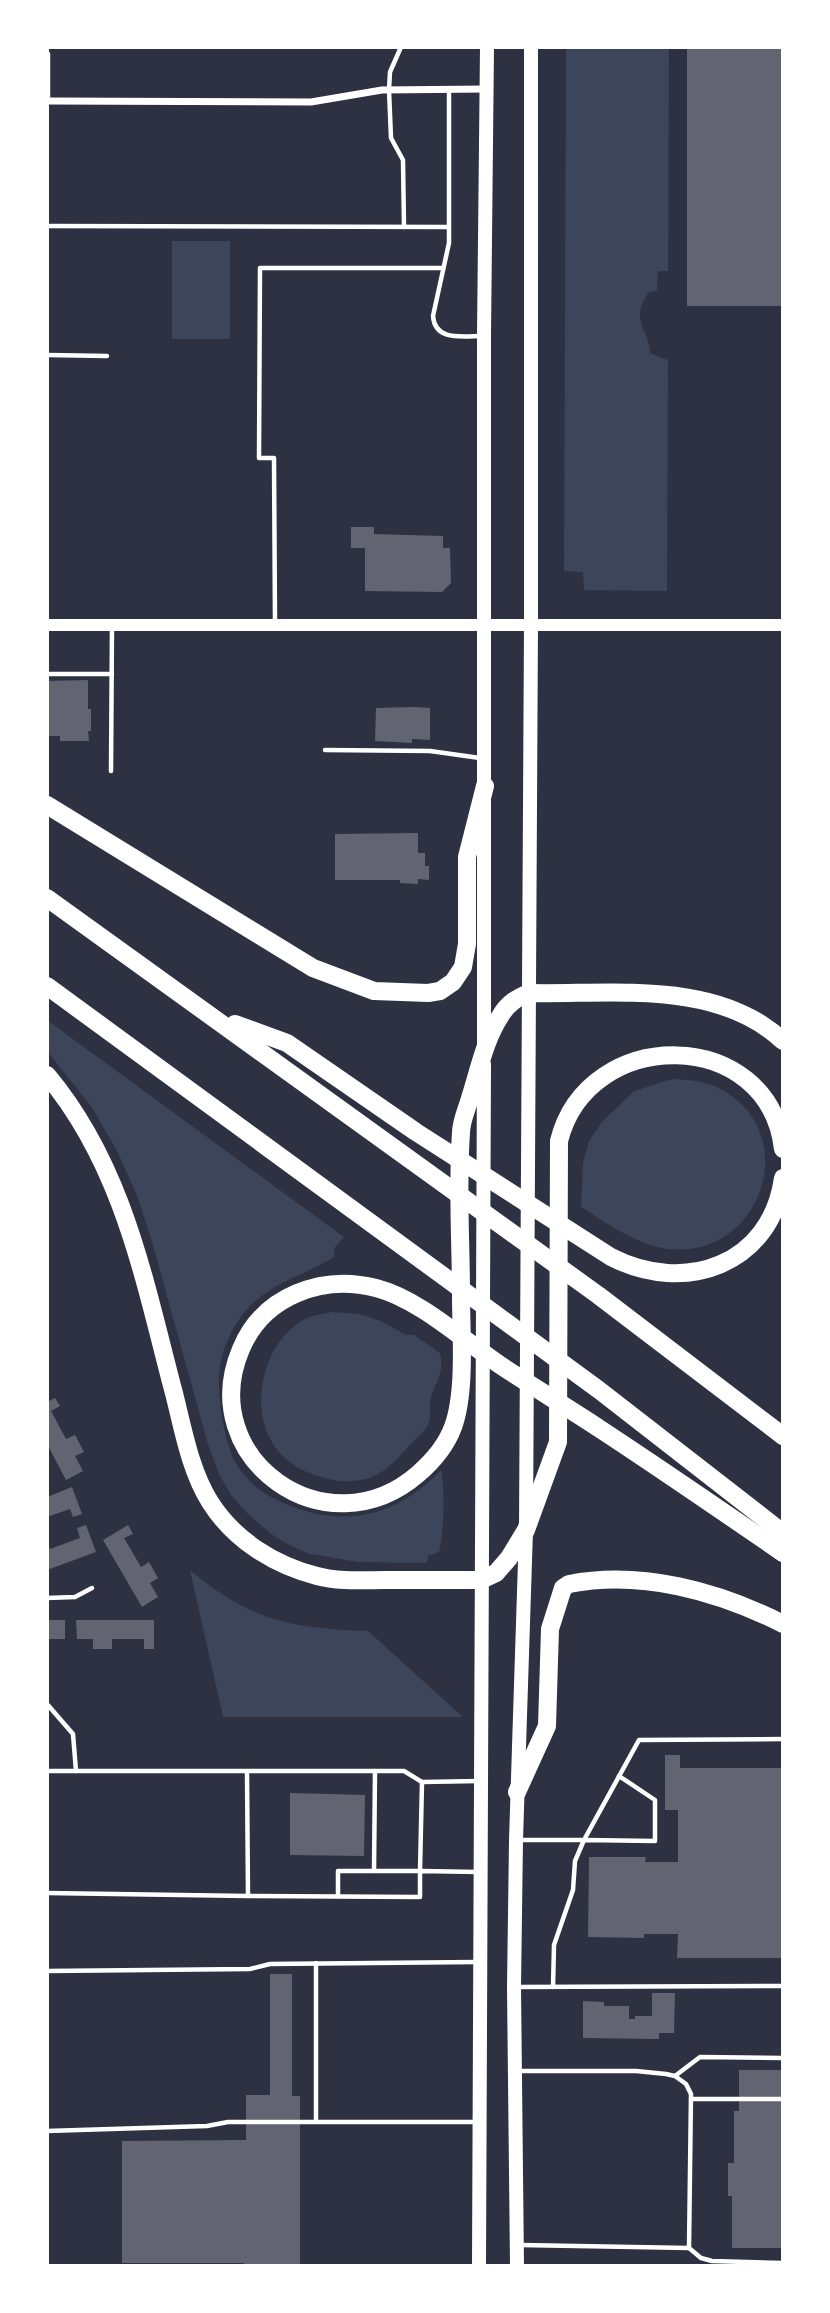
<svg xmlns="http://www.w3.org/2000/svg" width="830" height="2313" viewBox="0 0 830 2313" font-family="'Asap Condensed',sans-serif">
<style>
.green{fill:#3c4559}
.building{fill:#626471}
.lines{fill:none;stroke-linecap:round;stroke-linejoin:round}
.service{stroke:#fff;stroke-width:4.5}
.minor{stroke:#fff;stroke-width:7}
.tertiary{stroke:#fff;stroke-width:12}
.primary{stroke:#fff;stroke-width:14}
.motorway{stroke:#fff;stroke-width:18}
</style>
<rect width="100%" height="100%" fill="#2d3142"/>
<g class="green">
<path d="M 566,47 L 669,47 L 668,271 L 658,271 L 657,291 L 649,292 C 628,322 650,329 650,353 L 668,360 L 667,591 L 584,590 L 583,572 L 564,571 Z"/>
<rect x="172" y="241" width="58" height="98"/>
<path d="M 47,1020 L 344,1237 L 335,1247 L 334,1257 C 306,1274 275,1282 251,1305 C 237,1319 225,1341 221,1361 C 215,1386 223,1437 234,1460 C 238,1468 247,1479 254,1485 C 263,1494 275,1499 286,1504 C 345,1529 397,1516 441,1470 C 445,1486 444,1537 439,1552 L 428,1556 L 427,1563 L 358,1562 L 310,1554 L 291,1546 L 271,1534 L 249,1515 L 231,1495 L 219,1474 L 207,1441 L 153,1245 L 138,1198 L 118,1153 L 93,1109 L 47,1051 Z"/>
<path d="M 673,1079 C 692,1080 713,1082 729,1094 C 803,1144 755,1265 662,1248 C 632,1242 607,1223 581,1207 L 583,1163 L 589,1141 L 602,1122 L 634,1091 Z"/>
<path d="M 331,1312 L 359,1314 L 381,1321 L 406,1335 L 414,1335 L 440,1353 C 441,1358 442,1363 441,1369 C 439,1381 431,1391 430,1404 C 430,1411 431,1419 428,1425 C 424,1432 419,1436 414,1441 C 400,1455 388,1472 369,1478 C 353,1483 337,1482 321,1477 C 267,1462 250,1414 268,1363 C 275,1345 287,1329 305,1319 C 313,1315 323,1314 331,1312 Z"/>
<path d="M 190,1570 C 251,1621 291,1628 368,1631 L 463,1717 L 223,1717 Z"/>
</g>
<g class="building">
<rect x="687" y="47" width="96" height="259"/>
<polygon points="351,527 374,527 374,534 443,536 443,548 450,548 451,583 442,592 365,591 365,548 351,548"/>
<polygon points="88,680 88,709 91,709 91,731 88,731 89,741 60,741 60,736 47,736 47,681"/>
<polygon points="414,707 430,708 430,740 412,739 412,743 375,741 376,708"/>
<polygon points="418,833 418,853 425,853 425,866 429,866 429,880 418,879 418,884 400,883 400,880 335,880 335,834"/>
<polygon points="55,1398 60,1406 51,1411 66,1439 75,1435 84,1452 75,1456 83,1471 66,1480 47,1444 47,1402"/>
<polygon points="72,1487 82,1514 73,1517 70,1509 47,1517 47,1497"/>
<polygon points="86,1525 96,1552 47,1570 47,1542 50,1549 80,1538 77,1528"/>
<polygon points="128,1525 133,1534 124,1538 141,1567 149,1562 158,1578 150,1583 158,1597 142,1607 103,1540"/>
<rect x="47" y="1620" width="18" height="19"/>
<polygon points="76,1620 154,1620 154,1649 144,1649 144,1639 112,1639 112,1649 93,1649 93,1639 77,1639"/>
<polygon points="665,1755 680,1755 680,1768 783,1768 783,1958 677,1958 678,1934 644,1934 644,1938 588,1937 589,1857 646,1857 645,1862 678,1862 678,1810 665,1810"/>
<polygon points="290,1793 365,1795 364,1856 290,1855"/>
<polygon points="270,1974 292,1974 292,2096 300,2096 300,2266 244,2266 244,2263 122,2263 122,2141 246,2140 246,2095 270,2095"/>
<polygon points="652,1993 675,1993 674,2033 659,2033 659,2039 583,2038 583,2001 604,2002 604,2006 629,2006 629,2019 635,2019 635,2016 652,2016"/>
<polygon points="739,2070 783,2070 783,2248 732,2248 732,2196 728,2196 728,2163 734,2163 734,2111 739,2111"/>
</g>
<g class="lines">
<g class="service">
<polyline points="401,47 390,72 389,90 391,138 403,160 404,227"/>
<polyline points="48,54 48,100"/>
<path d="M 449,89 L 449,243 L 433,316 C 435,342 463,336 483,336"/>
<polyline points="47,226 449,227"/>
<polyline points="47,355 107,356"/>
<polyline points="275,622 274,458 259,458 260,268 443,268"/>
<polyline points="47,674 112,674"/>
<polyline points="325,750 430,751 480,758"/>
<polyline points="111,771 112,625"/>
<polyline points="47,1598 75,1597 92,1588"/>
<polyline points="47,1704 73,1734 76,1771"/>
<polyline points="47,1771 404,1771 422,1782 479,1781"/>
<polyline points="518,1840 584,1840 639,1740 783,1739"/>
<polyline points="374,1871 375,1771"/>
<polyline points="47,1893 248,1896 247,1772"/>
<polyline points="248,1896 420,1897 420,1871 479,1872"/>
<polyline points="338,1896 338,1871 420,1871 422,1782"/>
<polyline points="316,1963 316,2121"/>
<polyline points="47,1971 250,1969 270,1964 476,1962"/>
<polyline points="515,1987 783,1986"/>
<polyline points="553,1987 554,1945 573,1890 575,1861 584,1840 655,1841 655,1800 619,1776"/>
<polyline points="517,2071 636,2071 666,2074 675,2076 686,2084 691,2094 689,2248 520,2245"/>
<polyline points="675,2076 700,2057 783,2058"/>
<polyline points="691,2099 783,2099"/>
<polyline points="47,2131 207,2126 228,2122 478,2122"/>
<polyline points="689,2248 701,2258 712,2261 783,2263"/>
</g>
<polyline class="minor" points="47,101 311,102 382,90 486,89"/>
<polyline class="tertiary" points="47,625 783,625"/>
<g class="primary">
<polyline points="484,1043 484,336 487,47"/>
<polyline points="479,2266 484,1064"/>
<polyline points="517,2266 514,1987 516,1840 526,1530 531,624 531,47"/>
</g>
<g class="motorway">
<polyline points="47,805 313,968 374,991 428,993 440,991 453,982 463,967 467,944 467,857 485,786"/>
<polyline points="47,898 598,1295 783,1436"/>
<polyline points="47,986 599,1390 783,1533"/>
<path d="M 235,1024 L 287,1043 L 416,1132 L 611,1257 C 685,1295 771,1265 783,1178"/>
<path d="M 783,1041 C 717,979 613,995 529,993 C 517,998 508,1003 501,1015 C 485,1039 479,1070 470,1098 C 467,1109 461,1121 461,1133 C 457,1186 461,1242 461,1295 C 461,1333 466,1392 453,1427 C 446,1446 433,1461 418,1474 C 327,1553 194,1459 241,1349 C 263,1296 322,1274 376,1288 C 419,1299 463,1340 500,1365 C 533,1387 567,1407 600,1429 C 661,1469 722,1511 783,1553"/>
<path d="M 47,1075 C 121,1163 143,1274 171,1382 C 182,1421 188,1467 210,1502 C 234,1540 274,1565 317,1576 C 339,1582 363,1580 385,1580 C 417,1580 449,1580 481,1580 L 496,1573 L 509,1558 L 526,1530 L 558,1442 L 559,1141 C 588,1025 769,1026 783,1149"/>
<path d="M 517,1792 L 547,1726 L 550,1629 L 563,1588 L 569,1584 C 641,1570 718,1591 783,1624"/>
</g>
</g>
<rect width="830" height="2313" fill="none" stroke="#ffffff" stroke-width="98"/>
</svg>
